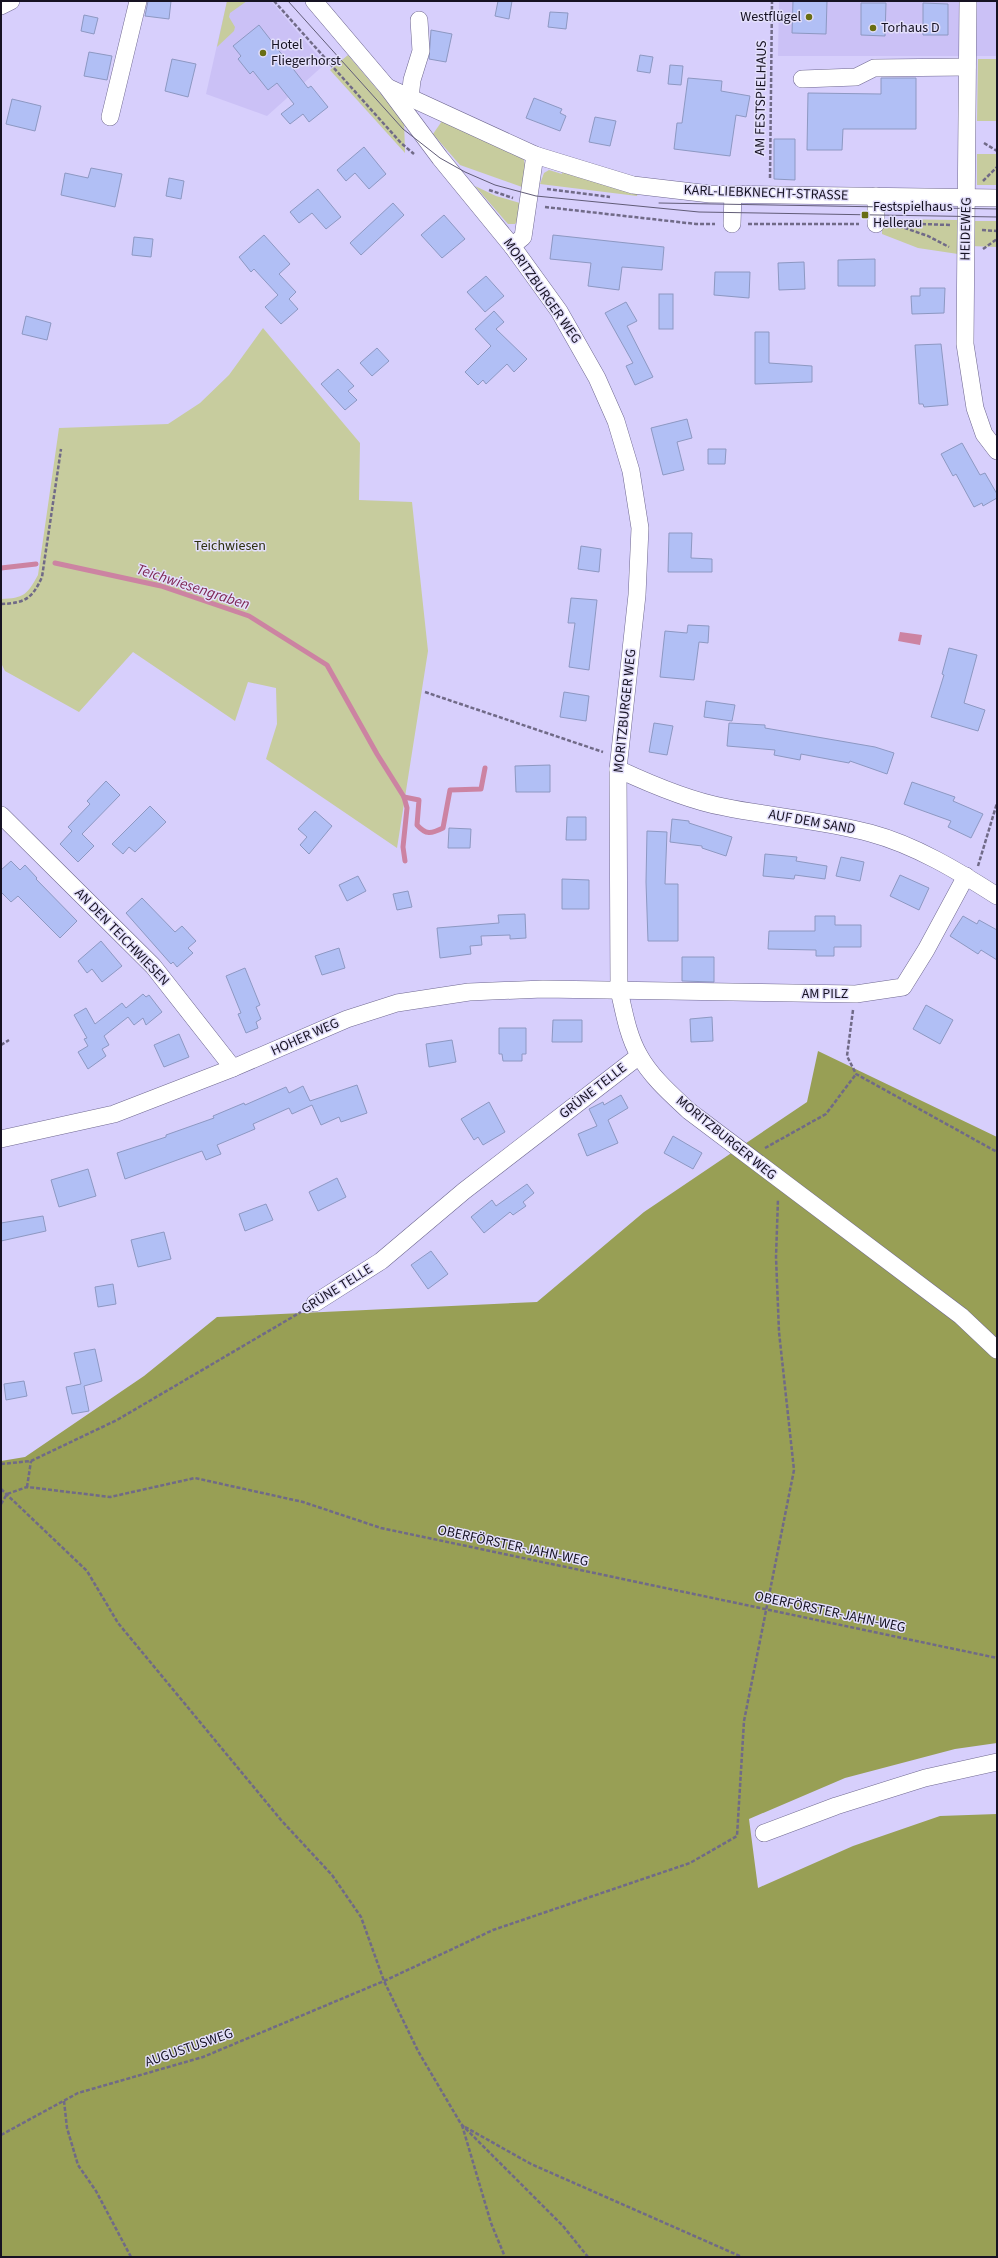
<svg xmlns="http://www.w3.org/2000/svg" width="998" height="2258" viewBox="0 0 998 2258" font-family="'Source Sans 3',sans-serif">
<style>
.built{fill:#cbc1f6}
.green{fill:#c7cc9e}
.forest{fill:#989f55}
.water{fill:#cc83a2}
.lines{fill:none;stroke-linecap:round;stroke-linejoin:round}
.stream{stroke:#cc83a2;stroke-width:5}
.building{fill:#b1bff5;stroke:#8d98c2}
.minor-casing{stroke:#6f6890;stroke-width:18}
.path{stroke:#706a87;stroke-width:2.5;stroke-dasharray:4 2;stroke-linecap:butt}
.minor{stroke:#fff;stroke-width:17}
.tram{stroke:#615c77;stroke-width:1}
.poi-dot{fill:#696e13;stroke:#e3dffb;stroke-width:1.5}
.labels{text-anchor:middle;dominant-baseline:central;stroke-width:3;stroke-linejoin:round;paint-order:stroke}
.poi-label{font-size:14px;fill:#161222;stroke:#e3dffb;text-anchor:start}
.street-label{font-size:14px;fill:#161222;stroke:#e3dffb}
.park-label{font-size:14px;fill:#2d300f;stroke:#e3dffb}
.water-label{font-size:15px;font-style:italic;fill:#7d2652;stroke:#e3dffb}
</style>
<rect width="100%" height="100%" fill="#d7cffc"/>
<g class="built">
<polygon points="227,1 271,1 325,64 267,116 206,94"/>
<polygon points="779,1 997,1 997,56 778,56"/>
</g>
<g class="green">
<polygon points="227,1 247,1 230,13 229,17 235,27 234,31 217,47"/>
<polygon points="348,55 404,121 405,153 330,70"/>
<polygon points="978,59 997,59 997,185 977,185 977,154 996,154 996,121 977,121"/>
<polygon points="442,121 517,154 524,160 525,166 522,187 460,165 433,134"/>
<polygon points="549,170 562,174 563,170 638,189 637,196 540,184 544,173"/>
<polygon points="475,186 496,196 520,203 519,219 515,224 508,224"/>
<polygon points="882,219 959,220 958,254 918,248 882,234"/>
<polygon points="970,221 997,221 997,247 970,246"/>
<path d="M 263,328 L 360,443 L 359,500 L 412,502 L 428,651 L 397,848 L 266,759 L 277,724 L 276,688 L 248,682 L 235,721 L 133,652 L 79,712 L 5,671 L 1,663 L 1,599 C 24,598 27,595 38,575 L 59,428 L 168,424 L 200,403 L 229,375 Z"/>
</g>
<polygon class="forest" points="818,1051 997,1137 997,1743 955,1749 845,1778 749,1819 758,1888 853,1846 940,1816 997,1814 997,2257 1,2257 1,1461 25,1457 144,1376 217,1317 537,1302 644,1212 807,1102"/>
<polygon class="water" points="900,632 922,635 920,645 898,641"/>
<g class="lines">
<g class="stream">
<polyline points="55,563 161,586 249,616 327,665 377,754 404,797 407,808 403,847 405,861"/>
<polyline points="1,568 36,564"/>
<path d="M 404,797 L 419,800 L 417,825 C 426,835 431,834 443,828 L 450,790 L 481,789 L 485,768"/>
</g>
</g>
<g class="building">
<polygon points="148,1 171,1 169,19 145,16"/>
<polygon points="498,1 512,1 509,19 495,16"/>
<polygon points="793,1 827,1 826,34 792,33"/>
<polygon points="861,3 886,3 885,36 861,35"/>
<polygon points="923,3 948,4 948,35 923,35"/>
<polygon points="550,12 568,13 566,29 548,27"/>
<polygon points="84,15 98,18 94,34 81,31"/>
<polygon points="259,25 308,88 311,86 328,107 309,122 303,114 290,124 281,114 294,104 277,83 268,90 253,71 250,74 238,59 241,56 233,46"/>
<polygon points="431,30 452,34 446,62 429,59"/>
<polygon points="89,52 112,56 107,80 84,76"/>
<polygon points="640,55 653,57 650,73 637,71"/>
<polygon points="172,59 196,64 188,97 165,91"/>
<polygon points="670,65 683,66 681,85 668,84"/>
<polygon points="688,78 722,81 721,91 750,96 746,117 736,115 730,156 674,149 677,123 682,123"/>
<polygon points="881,78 916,78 916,129 843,129 842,150 807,150 808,93 881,94"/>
<polygon points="534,98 562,109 560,113 566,116 560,131 526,118"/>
<polygon points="12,99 41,106 35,131 6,124"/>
<polygon points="595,117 616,121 610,146 589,142"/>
<polygon points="774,139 795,139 795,180 774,179"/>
<polygon points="364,147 386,174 369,189 355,173 346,181 337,170"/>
<polygon points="91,168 122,174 115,207 61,195 65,173 88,178"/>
<polygon points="169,178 184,181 181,199 166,196"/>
<polygon points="318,189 341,217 326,229 312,213 299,223 290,212"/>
<polygon points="393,203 404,215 361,255 350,243"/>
<polygon points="444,215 465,239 442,258 421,235"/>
<polygon points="264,235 290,264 279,274 296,292 289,299 298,309 281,324 265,307 278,295 254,269 251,272 239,257"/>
<polygon points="553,235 664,247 662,270 622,267 619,290 588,286 591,263 550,259"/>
<polygon points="134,237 153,239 151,257 132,255"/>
<polygon points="875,259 875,286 838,286 838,260"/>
<polygon points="804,262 805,289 779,290 778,263"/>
<polygon points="715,272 750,272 749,298 714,295"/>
<polygon points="486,276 504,296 485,312 467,292"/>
<polygon points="920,288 945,288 944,313 912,314 911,296 920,296"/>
<rect x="659" y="294" width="14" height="35"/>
<polygon points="626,302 637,321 627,326 653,377 635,385 626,366 633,363 605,313"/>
<polygon points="494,311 504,322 496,329 527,359 514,372 507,364 486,384 483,380 478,385 465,372 491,346 475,329"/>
<polygon points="26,316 51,323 47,340 22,334"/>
<polygon points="755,332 769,332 769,363 812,366 812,382 755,384"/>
<polygon points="941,344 948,405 924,407 923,404 919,404 915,345"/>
<polygon points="377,348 389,361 372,376 360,363"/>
<polygon points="338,369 354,386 348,391 357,400 345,410 321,384"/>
<polygon points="687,419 692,438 677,442 684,470 663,475 651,428"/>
<polygon points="962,443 980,475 985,473 997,494 997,498 983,506 982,503 974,507 956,474 953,476 941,454"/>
<polygon points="708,449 726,449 725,464 708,464"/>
<polygon points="669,533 692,533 691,558 712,559 712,572 668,572"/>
<polygon points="581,546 601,549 599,572 578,569"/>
<polygon points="571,598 597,600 589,670 569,667 575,623 568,623"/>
<polygon points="688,625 709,626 708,643 699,642 694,680 660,677 665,631 687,633"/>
<polygon points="949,648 977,655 964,703 985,710 978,731 931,717 944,675 942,674"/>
<polygon points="564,692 589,696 586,721 560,717"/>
<polygon points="706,701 735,705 732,721 704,717"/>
<polygon points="654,723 673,726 667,755 649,752"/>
<polygon points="729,723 765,725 765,728 875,747 894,753 887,774 850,761 849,763 801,754 800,760 774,755 775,750 727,746"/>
<polygon points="550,765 550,792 516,792 515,766"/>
<polygon points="106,781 120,795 82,834 94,846 78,862 60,844 72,831 68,827 90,804 87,801"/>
<polygon points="912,782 955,797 953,801 983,814 971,838 948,827 951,821 904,804"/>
<polygon points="150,806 166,822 135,852 129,847 123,854 112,844"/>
<polygon points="315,811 332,826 309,854 300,845 307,837 298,829"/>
<polygon points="567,817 586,817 586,840 566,840"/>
<polygon points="672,819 689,821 689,823 732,837 726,856 702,848 702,846 670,842"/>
<polygon points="449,828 471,829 470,848 448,848"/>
<polygon points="647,831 667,832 665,884 678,884 678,941 648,941 646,882"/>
<polygon points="765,854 797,857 796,861 827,866 825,879 795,875 794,879 763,876"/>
<polygon points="841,857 864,862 860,881 836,876"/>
<polygon points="11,861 20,870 25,865 37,878 36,879 77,921 60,938 18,896 11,902 1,892 1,870"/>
<polygon points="900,875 929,888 919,910 890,896"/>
<polygon points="358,876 366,891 347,901 339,885"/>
<polygon points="562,879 589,880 589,909 562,909"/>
<polygon points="408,891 412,907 397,910 393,894"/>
<polygon points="142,898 175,932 182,926 196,941 188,948 193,953 177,967 173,962 171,964 126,913"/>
<polygon points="525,914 526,938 510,939 510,935 481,936 482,945 470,946 471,954 440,958 437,928 499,923 498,915"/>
<polygon points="815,916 835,916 835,925 861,925 861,947 834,947 834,956 816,956 816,950 768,949 769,931 815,931"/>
<polygon points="963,916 977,924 979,920 997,930 997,960 981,950 978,954 950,936"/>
<polygon points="101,941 122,966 102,982 92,969 87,973 78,961"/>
<polygon points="339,948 345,968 322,975 315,956"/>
<polygon points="682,957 714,957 714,982 682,981"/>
<polygon points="245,968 260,1005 256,1007 261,1019 256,1022 258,1028 246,1033 238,1014 241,1013 226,976"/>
<polygon points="143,994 146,997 149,995 162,1012 146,1025 143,1018 134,1025 128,1017 104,1036 109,1045 102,1049 106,1056 88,1069 78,1052 88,1046 84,1039 87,1038 74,1015 86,1008 95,1024 122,1003 126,1008"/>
<polygon points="926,1005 953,1020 940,1044 913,1029"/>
<polygon points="712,1017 713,1041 691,1042 690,1019"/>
<polygon points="553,1020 582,1020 582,1042 552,1042"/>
<polygon points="499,1028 526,1028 526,1054 522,1054 522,1061 503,1061 502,1054 499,1054"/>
<polygon points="179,1034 189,1057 164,1067 154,1045"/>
<polygon points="452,1040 456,1062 429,1067 426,1044"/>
<polygon points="357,1085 367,1113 341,1122 339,1117 321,1125 312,1105 292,1114 289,1108 253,1124 255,1129 217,1145 221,1154 206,1160 202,1151 125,1179 117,1153 166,1137 166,1135 214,1118 213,1116 244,1103 245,1105 286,1087 289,1093 303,1086 310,1101"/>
<polygon points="621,1095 628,1108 608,1120 618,1143 587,1156 578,1134 597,1126 589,1109 603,1102 604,1105"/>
<polygon points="489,1102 505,1132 483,1145 478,1137 474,1140 461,1119"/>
<polygon points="673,1136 702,1153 693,1169 664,1153"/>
<polygon points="88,1169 96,1196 59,1207 51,1180"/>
<polygon points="337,1178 346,1197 318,1211 309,1192"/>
<polygon points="527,1184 534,1193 523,1202 526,1206 513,1215 510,1212 484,1233 471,1217 492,1200 496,1206"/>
<polygon points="266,1204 273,1220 245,1231 239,1214"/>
<polygon points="43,1216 46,1231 1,1241 1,1223"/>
<polygon points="164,1232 171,1259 138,1267 131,1240"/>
<polygon points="431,1251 448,1274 428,1289 411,1265"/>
<polygon points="113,1284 116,1304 98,1307 95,1287"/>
<polygon points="95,1349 102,1381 84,1386 89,1411 72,1414 66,1387 81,1384 74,1353"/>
<polygon points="24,1381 27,1396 6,1400 4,1384"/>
</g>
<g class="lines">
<g class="minor-casing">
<g id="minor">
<path d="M 314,1 L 387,87 L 440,158 L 512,246 L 559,311 L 597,378 L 616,421 L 631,471 L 640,528 L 637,595 L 618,769 L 619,990 C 624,1012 628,1036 639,1055 C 651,1077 672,1095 689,1111 L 961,1316 L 997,1350"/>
<polyline points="968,1 965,344 975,408 984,434 997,451"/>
<polyline points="1,6 11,1"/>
<polyline points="802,79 856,77 874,68 967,67"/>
<polyline points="389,88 535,155 633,185 710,194 997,198"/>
<polyline points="410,98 412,80 421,51 419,20"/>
<polyline points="110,117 138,1"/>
<polyline points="732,224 733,194"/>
<polyline points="876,224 876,196"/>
<polyline points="512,246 523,237 535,155"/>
<path d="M 618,769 C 648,783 691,801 724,807 C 772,817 822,820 870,833 C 915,845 958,871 997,896"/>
<polyline points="1,815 153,966 233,1068"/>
<polyline points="1,1139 114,1114 233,1068 347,1019 397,1003 469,992 543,989 856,994 903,987 926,950 966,876"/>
<polyline points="315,1303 381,1261 464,1191 639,1056"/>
<polyline points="764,1833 836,1806 925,1778 997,1762"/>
</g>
</g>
<g class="path">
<polyline points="274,1 401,143 414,154"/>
<polyline points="984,143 997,151"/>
<polyline points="770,178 772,1"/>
<polyline points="983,181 997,167"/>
<polyline points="547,189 610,197"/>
<polyline points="489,190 513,198"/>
<polyline points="545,207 696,224 715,224"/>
<polyline points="892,223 951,225"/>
<polyline points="748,224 859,224"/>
<polyline points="893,224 928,236 949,247"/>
<polyline points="982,230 997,231"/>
<polyline points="983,249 997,239"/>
<path d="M 1,604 C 25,603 32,599 42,577 L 61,449"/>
<polyline points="425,692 603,752"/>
<polyline points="978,866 997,803"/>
<polyline points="853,1010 847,1056 856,1074 997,1152"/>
<polyline points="1,1045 9,1040"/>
<polyline points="765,1148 826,1114 856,1074"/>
<polyline points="1,1464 31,1461 117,1420 301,1312"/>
<polyline points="27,1487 31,1461"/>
<polyline points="1,1489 87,1571 118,1623 281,1820 332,1875 361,1917 384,1981 418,2051 461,2124 563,2226 588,2257"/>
<polyline points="1,1504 7,1494 27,1487 110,1497 195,1478 303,1502 381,1528 997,1658"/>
<polyline points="64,2101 67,2128 78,2165 96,2191 131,2257"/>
<polyline points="462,2125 491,2223 505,2257"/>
<polyline points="465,2127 531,2164 742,2257"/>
<polyline points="1,2135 78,2093 203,2057 384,1981 493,1930 690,1863 737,1836 744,1721 794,1470 779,1332 776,1257 778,1199"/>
</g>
<use href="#minor" class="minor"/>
<g class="tram">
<polyline points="288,1 403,129 440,158 465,172 495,185 536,196 699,212 997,217"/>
<polyline points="659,203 997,209"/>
</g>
</g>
<g class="poi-dot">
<circle cx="809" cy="17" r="4"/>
<circle cx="873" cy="28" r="4"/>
<circle cx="263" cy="53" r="4"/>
<rect x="861" y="211" width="8" height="8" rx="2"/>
</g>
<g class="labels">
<g class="poi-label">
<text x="801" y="17" text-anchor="end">Westflügel</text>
<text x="881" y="28">Torhaus D</text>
<text x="271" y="45">Hotel<tspan x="271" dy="16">Fliegerhorst</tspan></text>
<text x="873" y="207">Festspielhaus<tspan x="873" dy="16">Hellerau</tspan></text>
</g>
<g class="street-label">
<text transform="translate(761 98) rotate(-89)">AM FESTSPIELHAUS</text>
<text transform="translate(766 193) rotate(2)">KARL-LIEBKNECHT-STRASSE</text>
<text transform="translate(966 229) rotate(-89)">HEIDEWEG</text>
<text transform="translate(542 291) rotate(55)">MORITZBURGER WEG</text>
<text transform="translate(625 711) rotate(-84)">MORITZBURGER WEG</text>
<text transform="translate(812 822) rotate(10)">AUF DEM SAND</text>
<text transform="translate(122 937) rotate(46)">AN DEN TEICHWIESEN</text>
<text x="825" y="994">AM PILZ</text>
<text transform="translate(305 1037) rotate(-24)">HOHER WEG</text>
<text transform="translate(593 1091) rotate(-38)">GRÜNE TELLE</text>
<text transform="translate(726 1138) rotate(39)">MORITZBURGER WEG</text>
<text transform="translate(337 1289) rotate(-32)">GRÜNE TELLE</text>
<text transform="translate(513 1546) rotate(12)">OBERFÖRSTER-JAHN-WEG</text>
<text transform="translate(830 1612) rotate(12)">OBERFÖRSTER-JAHN-WEG</text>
<text transform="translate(189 2048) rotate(-19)">AUGUSTUSWEG</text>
</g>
<g class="park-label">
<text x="230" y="546">Teichwiesen</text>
</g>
<g class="water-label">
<text transform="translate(193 587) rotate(18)">Teichwiesengraben</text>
</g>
</g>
<rect width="998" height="2258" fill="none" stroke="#161222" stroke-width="4"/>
</svg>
